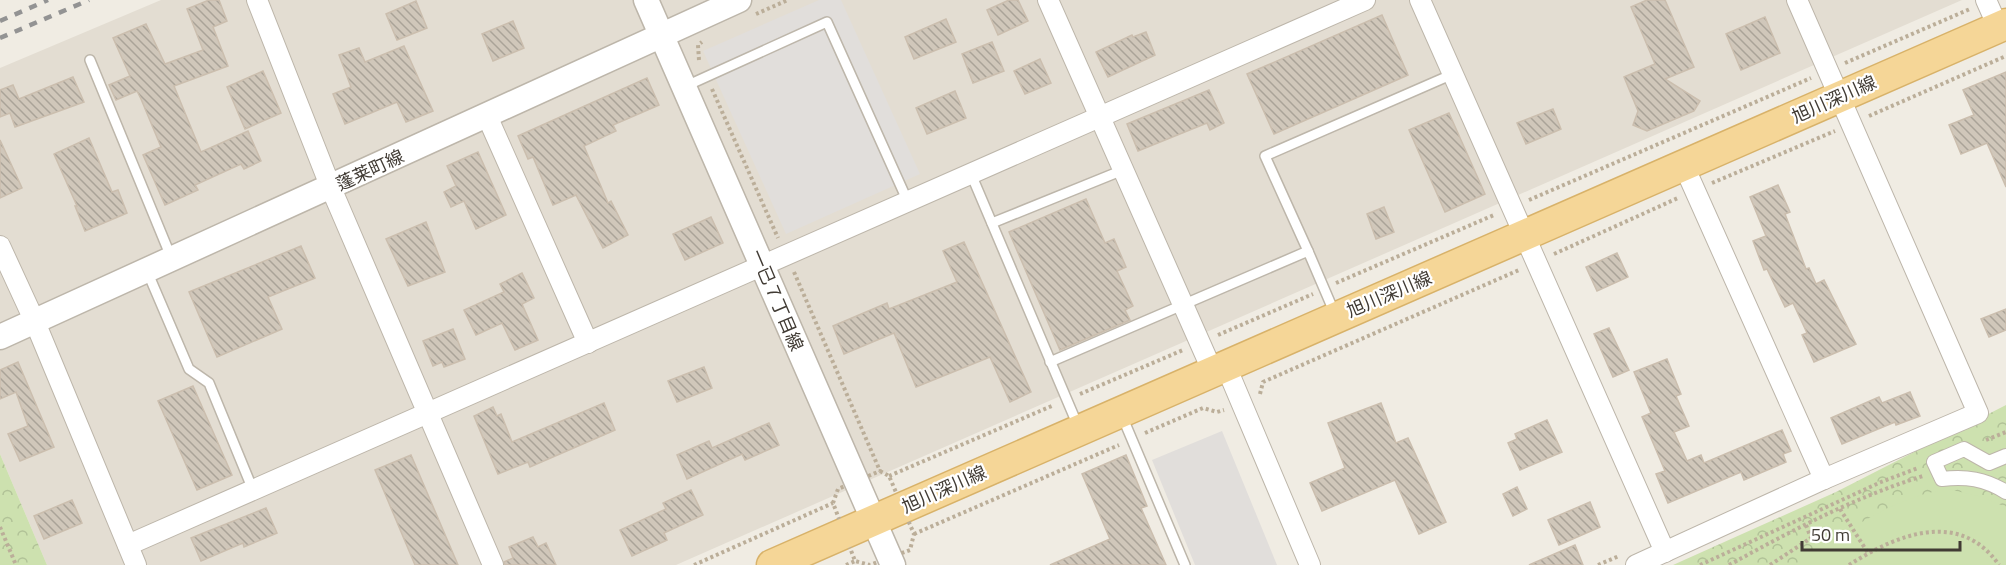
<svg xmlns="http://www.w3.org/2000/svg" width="2006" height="565" viewBox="0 0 2006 565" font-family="'Titillium Web','Noto Sans JP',sans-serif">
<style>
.residential{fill:#e3ddd2}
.forest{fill:url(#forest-crowns)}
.garden{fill:#cde1af}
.parking{fill:#e1dedb}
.building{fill:url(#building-back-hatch);stroke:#cbbeae;stroke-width:1.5}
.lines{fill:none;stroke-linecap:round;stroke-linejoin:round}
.service-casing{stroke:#bdb6aa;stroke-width:12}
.pedestrian-casing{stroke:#bdb6aa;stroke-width:16}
.minor-casing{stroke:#bdb6aa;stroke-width:22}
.tertiary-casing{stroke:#bdb6aa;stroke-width:27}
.primary-casing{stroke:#d8b269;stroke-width:33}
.path{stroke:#bbae99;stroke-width:4;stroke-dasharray:3 3;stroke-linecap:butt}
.service{stroke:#fff;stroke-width:9}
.pedestrian{stroke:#fff;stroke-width:14}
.minor{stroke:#fff;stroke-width:20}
.tertiary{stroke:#fff;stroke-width:24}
.primary{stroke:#f5d697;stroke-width:30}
.rail{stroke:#939393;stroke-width:4.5;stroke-dasharray:8 8;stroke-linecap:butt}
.labels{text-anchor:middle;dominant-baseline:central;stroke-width:4.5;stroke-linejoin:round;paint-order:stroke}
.street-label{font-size:18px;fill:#413b34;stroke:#fff}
</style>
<defs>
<pattern id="forest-crowns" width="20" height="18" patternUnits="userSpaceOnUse" patternTransform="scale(1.5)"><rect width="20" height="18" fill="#cde1af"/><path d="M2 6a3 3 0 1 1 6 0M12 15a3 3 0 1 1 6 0" fill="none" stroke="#b1c297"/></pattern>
<pattern id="building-back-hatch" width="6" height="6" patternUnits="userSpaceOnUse" patternTransform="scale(1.5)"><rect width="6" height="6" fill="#d0c7ba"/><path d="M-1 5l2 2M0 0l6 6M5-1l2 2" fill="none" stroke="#aaa398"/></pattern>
</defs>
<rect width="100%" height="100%" fill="#f0ece3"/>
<polygon class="residential" points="161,0 1962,0 676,565 47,565 0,454 0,68"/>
<g class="forest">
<polygon points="2006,405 2006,565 1673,565 1836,492"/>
<polygon points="0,454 47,565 0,565"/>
</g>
<path class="garden" d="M 1948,489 L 1982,497 L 2006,507 L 2006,565 L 1794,565 C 1841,535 1892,497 1948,489 Z"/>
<g class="parking">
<polygon points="819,0 841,0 920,174 786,234 703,51"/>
<polygon points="1222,431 1277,565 1195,565 1152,460"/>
</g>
<g class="building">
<polygon points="209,0 219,0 227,21 213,27 228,66 174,86 201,152 248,131 261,161 244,169 241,164 195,185 198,190 165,205 143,155 161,147 141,99 137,91 116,100 109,85 130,76 113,38 146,24 165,64 203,50 187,9"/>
<polygon points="1009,0 1018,0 1028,21 998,35 987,10"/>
<polygon points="1647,0 1665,0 1694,67 1665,79 1700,101 1694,111 1647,131 1633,125 1638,111 1624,77 1655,64 1631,7"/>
<polygon points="416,1 427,28 397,40 386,14"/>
<polygon points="1382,15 1408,75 1274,134 1247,74"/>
<polygon points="1765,17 1780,53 1741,70 1726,34"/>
<polygon points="946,19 956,42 914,59 905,37"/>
<polygon points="513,21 524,48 493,61 482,34"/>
<polygon points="1146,32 1155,55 1108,77 1096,52 1132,35 1133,37"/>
<polygon points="992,42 1004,71 973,83 962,54"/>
<polygon points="404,46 433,111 406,122 397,102 345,124 333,94 351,87 339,55 359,48 365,62"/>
<polygon points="1040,59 1051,83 1025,94 1014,71"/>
<polygon points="263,71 281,113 245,129 227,87"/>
<polygon points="2006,72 2006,187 1987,143 1961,154 1949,125 1974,115 1963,90"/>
<polygon points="73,77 84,102 15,127 10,113 0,117 0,90 13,85 19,99"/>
<polygon points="647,78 659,105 613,125 616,131 584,146 608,203 611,201 628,235 603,248 576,195 553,205 533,157 528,159 518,136"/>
<polygon points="1209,90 1224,123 1210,130 1207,123 1138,151 1127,124"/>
<polygon points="955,91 966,118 927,134 916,108"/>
<polygon points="1553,109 1561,129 1526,144 1517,123"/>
<polygon points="1449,113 1485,194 1445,212 1409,130"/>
<polygon points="89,138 112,192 118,190 127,213 85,231 75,206 77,206 54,154"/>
<polygon points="0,140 22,188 0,198"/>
<polygon points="478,152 506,215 476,229 464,201 451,207 444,192 456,186 447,166"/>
<polygon points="1778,185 1790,212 1785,214 1806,269 1809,268 1816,284 1824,280 1856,344 1814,362 1802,335 1807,333 1793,303 1785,307 1767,269 1764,270 1753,241 1766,236 1750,197"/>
<polygon points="1086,199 1105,243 1114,239 1126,267 1117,271 1133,306 1125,310 1130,320 1060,350 1009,232"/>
<polygon points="1384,207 1394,232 1376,239 1367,214"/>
<polygon points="711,217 723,243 685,260 673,234"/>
<polygon points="426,222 445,272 408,286 386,239"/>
<polygon points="964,242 1031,392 1010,402 990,357 916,387 894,333 844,354 833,326 887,303 889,309 957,282 943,251"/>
<polygon points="301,246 315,278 268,297 282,329 217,357 189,292"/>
<polygon points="1617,253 1628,277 1597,291 1586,267"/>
<polygon points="522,273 534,298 522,304 538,340 515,350 502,323 476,335 464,310 504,292 500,284"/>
<polygon points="2006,309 2006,330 1989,337 1981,319"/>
<polygon points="1609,328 1629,370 1613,377 1594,334"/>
<polygon points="453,329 465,359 444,367 442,362 433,366 423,341"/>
<polygon points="1667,359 1681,394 1676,396 1689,426 1674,432 1687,461 1701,455 1704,463 1782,430 1791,451 1783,454 1786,462 1744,480 1741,472 1668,503 1656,474 1665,471 1642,417 1651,413 1634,372"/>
<polygon points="18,362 54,447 20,461 8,434 28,426 16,392 0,399 0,370"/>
<polygon points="704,367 712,388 677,402 668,381"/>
<polygon points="193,386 232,475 197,490 158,401"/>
<polygon points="1910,392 1920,416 1896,425 1895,422 1842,444 1831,418 1879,397 1882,403"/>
<polygon points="604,403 615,430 530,467 528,462 498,474 474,416 493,407 497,416 501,414 512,442"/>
<polygon points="1381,403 1396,443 1408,438 1446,522 1419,534 1395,480 1322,511 1310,483 1345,468 1328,423"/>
<polygon points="1547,420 1562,452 1520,470 1508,443 1517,439 1515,434"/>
<polygon points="769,423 779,445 745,460 742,454 687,479 677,455 709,441 712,448"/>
<polygon points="411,455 458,565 415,565 375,470"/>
<polygon points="1126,455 1147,506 1141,508 1166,565 1050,565 1110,539 1082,474"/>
<polygon points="1517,487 1527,509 1513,516 1503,494"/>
<polygon points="691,490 703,515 664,533 667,540 632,556 620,530 666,509 663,503"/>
<polygon points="72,500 82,523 44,539 34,516"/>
<polygon points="1590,502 1600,527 1559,545 1548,520"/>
<polygon points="266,508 277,533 244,547 243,543 201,561 191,538"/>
<polygon points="533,537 538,547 546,543 556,565 505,565 504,562 513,558 509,547"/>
<polygon points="1575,545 1583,565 1529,565"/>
</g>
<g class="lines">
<g class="service-casing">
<g id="service">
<polyline points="90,60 171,257"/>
<polyline points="686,86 827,22 908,202"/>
<polyline points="971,174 1078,426"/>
<polyline points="992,223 1123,170"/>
<polyline points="1308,251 1265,156 1453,74"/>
<polyline points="147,271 189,369 209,383 253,490"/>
<polyline points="1050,362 1308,251 1335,314"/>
<polyline points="1122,416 1185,565"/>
</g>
</g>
<g class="pedestrian-casing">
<path id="pedestrian" d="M 2006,456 L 1989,463 L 1964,449 L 1934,462 L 1942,479 C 1966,476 1985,479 2006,492"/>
</g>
<g class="minor-casing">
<g id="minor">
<polyline points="257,0 331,188 493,565"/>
<polyline points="1048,0 1212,370"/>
<polyline points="1420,0 1665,552"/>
<polyline points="1986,0 1998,27"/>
<polyline points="487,116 588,343"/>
<polyline points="1684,166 1824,479"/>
<polyline points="0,246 35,322 136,565"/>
<polyline points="1225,364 1310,565"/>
<polyline points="128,545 1365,0"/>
<polyline points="1636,565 1824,479 1978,413 1797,0"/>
</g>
</g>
<g class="tertiary-casing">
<g id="tertiary">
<polyline points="646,0 893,565"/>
<polyline points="0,337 739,0"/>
</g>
</g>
<g class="primary-casing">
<polyline id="primary" points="772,565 2006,24"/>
</g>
<g class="path">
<polyline points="756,14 788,0"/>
<polyline points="699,60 698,45 702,42"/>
<polyline points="1845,63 1970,9"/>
<polyline points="712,89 778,238"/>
<polyline points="1869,116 2006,56"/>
<polyline points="1712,183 1835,131"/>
<polyline points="1529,200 1811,78"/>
<polyline points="1554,254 1678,198"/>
<polyline points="794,272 880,471"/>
<polyline points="1336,283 1494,215"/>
<polyline points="1218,335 1313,294"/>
<polyline points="1080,394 1183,350"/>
<polyline points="1260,394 1263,382 1519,270"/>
<polyline points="1145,433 1203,408 1217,412 1224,410"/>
<polyline points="1986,440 2006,432"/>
<polygon points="880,471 889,476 914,534 910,550 870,565 855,561 833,503 838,489"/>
<polyline points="889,476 1054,405"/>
<polyline points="1840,509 1868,553"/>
<polyline points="0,527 16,565"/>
<polyline points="914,534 1119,445"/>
<polyline points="694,565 833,503"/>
<polyline points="846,565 855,561"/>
<polyline points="1598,565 1619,556"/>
<polyline points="1700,565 1881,482 1918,468"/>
<path d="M 1729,565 C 1791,531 1855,497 1923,476"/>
<polyline points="1770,565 1811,538 1806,525"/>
<path d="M 1849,565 C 1897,534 1960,509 1999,565"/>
</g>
<use href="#service" class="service"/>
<use href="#pedestrian" class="pedestrian"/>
<use href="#minor" class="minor"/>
<use href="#tertiary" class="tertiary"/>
<use href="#primary" class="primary"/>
<g class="rail">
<polyline points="0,21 48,0"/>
<polyline points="0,38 89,0"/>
</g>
</g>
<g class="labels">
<g class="street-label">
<text transform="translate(1834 99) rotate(-24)">旭川深川線</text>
<text transform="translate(370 170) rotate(-25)">蓬莱町線</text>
<text transform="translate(1389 294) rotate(-23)">旭川深川線</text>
<text transform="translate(777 300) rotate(67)">一已７丁目線</text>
<text transform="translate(944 489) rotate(-24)">旭川深川線</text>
</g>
</g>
<path d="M1802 541v9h158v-9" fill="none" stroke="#413b34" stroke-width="3"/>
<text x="1811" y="541" font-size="18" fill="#413b34" stroke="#ffffff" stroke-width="4.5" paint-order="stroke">50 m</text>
</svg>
